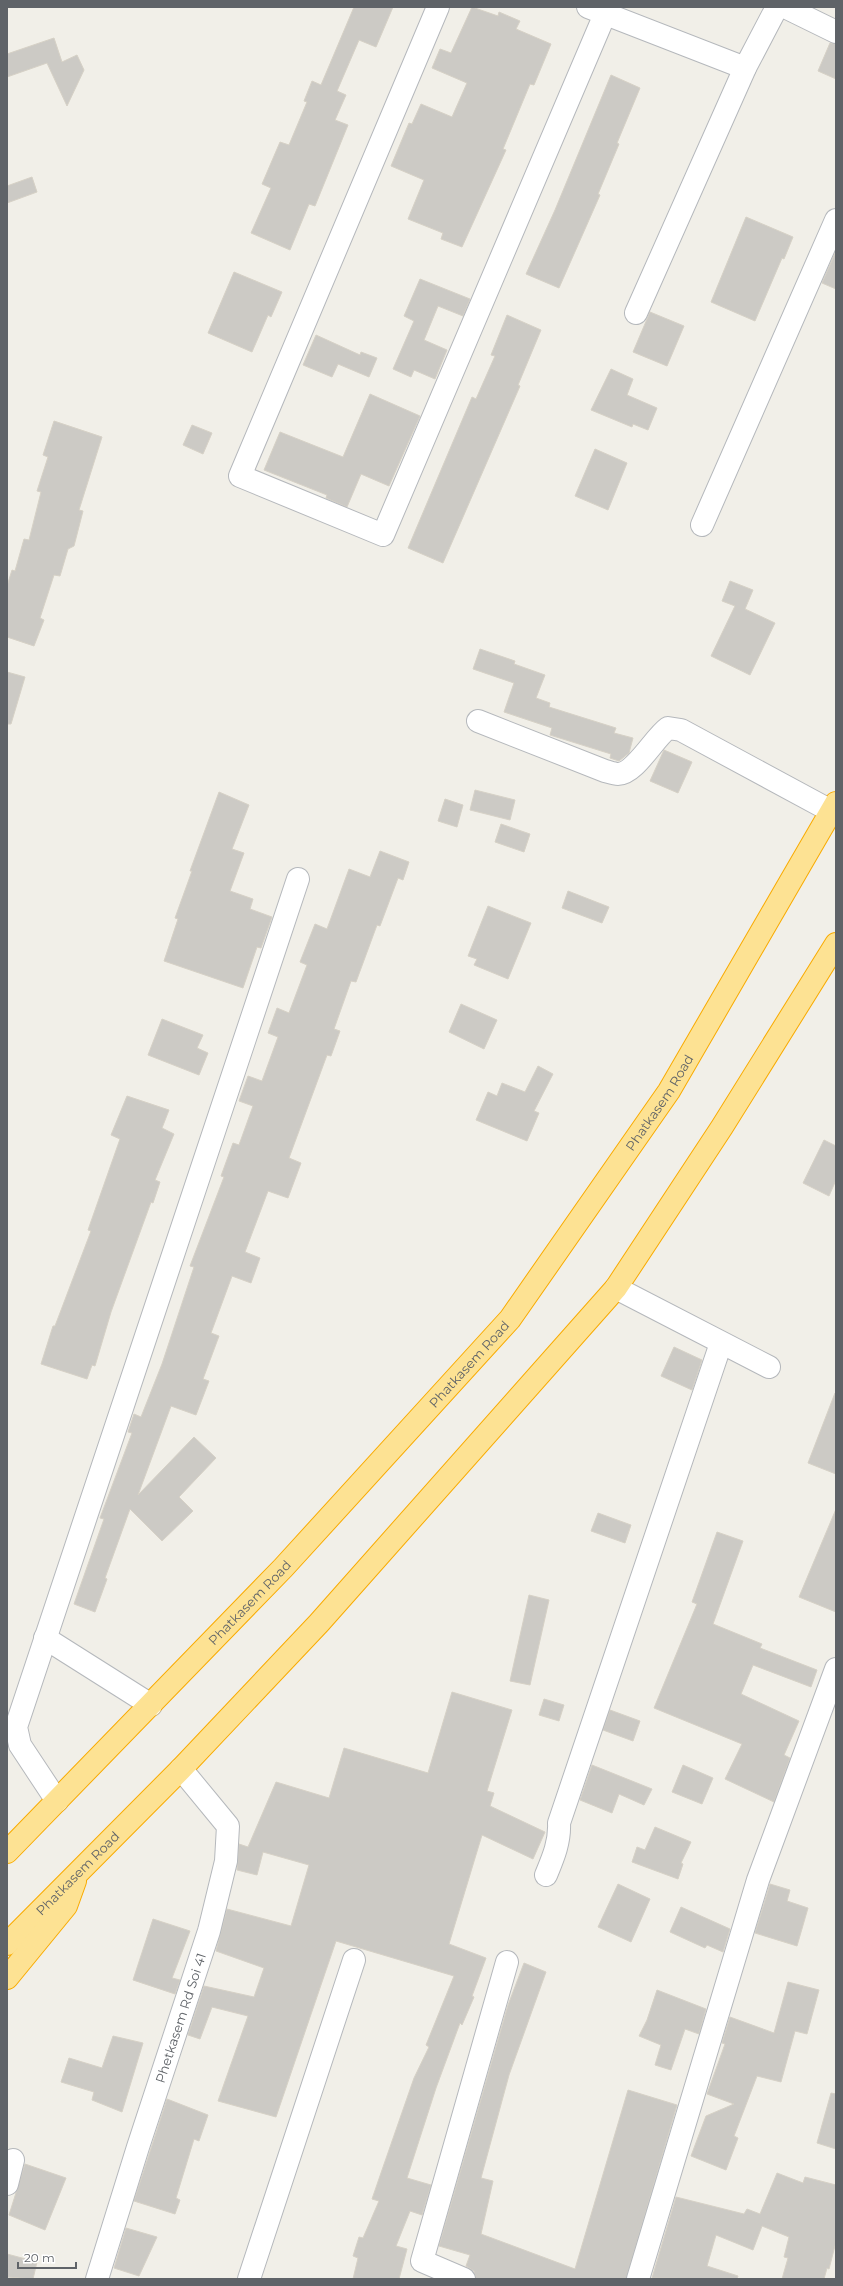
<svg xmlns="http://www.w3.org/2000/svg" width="843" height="2286" viewBox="0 0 843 2286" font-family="Montserrat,sans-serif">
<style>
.building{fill:#cccac5;stroke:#d6d1c6}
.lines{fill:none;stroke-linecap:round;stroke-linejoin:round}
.street-casing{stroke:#b5b8bc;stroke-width:24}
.highway-casing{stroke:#f9ab00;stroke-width:24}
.street{stroke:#fff;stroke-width:22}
.highway{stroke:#fde293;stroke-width:22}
.labels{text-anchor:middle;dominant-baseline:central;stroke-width:3.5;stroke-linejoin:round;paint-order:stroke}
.street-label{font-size:13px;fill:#5f6368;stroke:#fff}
</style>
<rect width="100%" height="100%" fill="#f1efe8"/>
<g class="building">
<polygon points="354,7 393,7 376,47 359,40 337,91 346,95 335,120 348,125 315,206 309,204 290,250 251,233 271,188 262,184 280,142 289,145 307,102 304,101 312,81 321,85"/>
<polygon points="472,7 498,16 499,12 520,21 516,29 551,44 534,85 530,84 503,149 506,150 462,247 441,239 443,233 408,219 424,180 391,166 409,123 412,124 421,104 452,117 467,83 432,68 440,49 451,53"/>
<polygon points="54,38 62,62 77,55 84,70 67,106 47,63 7,77 7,54"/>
<polygon points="830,43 836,44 836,79 818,71"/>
<polygon points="611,75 640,88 617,143 619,144 598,194 600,195 559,288 526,274 555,210"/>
<polygon points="32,177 37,192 7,203 7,186"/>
<polygon points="746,217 793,237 784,259 782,258 755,321 711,302"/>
<polygon points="836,251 836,289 822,283"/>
<polygon points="234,272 282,292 271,317 268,315 252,352 208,333"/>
<polygon points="420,279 470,299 463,316 438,306 424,340 447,350 435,379 414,370 411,377 393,369 414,321 404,316"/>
<polygon points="650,312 684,326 667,366 633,352"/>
<polygon points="507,315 541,330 518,385 520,386 443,563 408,548 472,397 476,399 495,356 491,355"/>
<polygon points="316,335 360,355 361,352 377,358 369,377 338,364 332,377 303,365"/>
<polygon points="611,369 633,379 627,395 657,408 648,430 633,424 632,427 591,410"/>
<polygon points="370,394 420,416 389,486 361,474 347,507 326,498 327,495 264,470 280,432 343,457"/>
<polygon points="54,421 102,437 79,510 83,511 74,546 68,549 60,576 54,575 40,618 44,620 34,646 7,637 7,586 12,570 15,571 24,539 29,540 41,492 37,491 48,457 43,455"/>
<polygon points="192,425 212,433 203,454 183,445"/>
<polygon points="595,449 627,463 608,510 575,496"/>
<polygon points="730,581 753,590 745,609 775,623 750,675 711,656 735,606 722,601"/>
<polygon points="480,649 515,661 514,664 545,675 536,698 550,703 549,707 616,728 614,733 633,738 629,753 619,761 610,758 611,754 550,735 552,728 504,712 514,683 473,669"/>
<polygon points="7,672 25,677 11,724 7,724"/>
<polygon points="664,750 692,762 678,793 650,781"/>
<polygon points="475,790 515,800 510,820 470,810"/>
<polygon points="219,792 249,805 232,849 244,853 230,891 253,899 250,909 272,917 261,948 257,947 243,988 164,961 178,919 175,918 192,871 190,871"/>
<polygon points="445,799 463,805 457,827 438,821"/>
<polygon points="501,824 530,834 524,852 495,842"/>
<polygon points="380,851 409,862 403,880 398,878 380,926 377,925 356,982 351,981 334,1029 340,1031 331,1056 327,1055 289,1158 301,1163 288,1198 268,1191 245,1252 260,1258 251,1283 232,1276 211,1333 219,1336 203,1379 209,1381 196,1415 171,1406 138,1495 194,1437 216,1458 179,1497 193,1511 162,1541 130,1509 105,1578 107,1579 95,1612 74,1604 104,1519 100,1518 132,1433 128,1432 134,1414 141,1417 162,1364 194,1267 190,1266 224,1177 221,1176 233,1143 239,1145 253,1106 239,1101 248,1076 262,1081 278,1037 268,1033 277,1008 289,1013 307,965 300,962 315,924 327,929 349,869 370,877"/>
<polygon points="568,891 609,907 602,923 562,908"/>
<polygon points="488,906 531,923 508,979 474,965 477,959 468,956"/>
<polygon points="461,1004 497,1020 484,1049 449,1032"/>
<polygon points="162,1019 203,1035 197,1048 208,1053 199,1075 148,1055"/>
<polygon points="538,1066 553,1074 534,1111 539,1113 527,1141 476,1120 488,1092 497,1096 502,1083 525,1092"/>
<polygon points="127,1096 169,1110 162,1128 174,1134 155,1180 160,1182 153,1203 151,1202 111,1312 95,1366 92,1365 87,1379 41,1364 53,1326 55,1326 91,1231 88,1230 120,1139 111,1135"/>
<polygon points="824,1140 836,1146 836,1180 829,1196 803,1183"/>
<polygon points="674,1347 702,1360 692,1390 661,1376"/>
<polygon points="835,1393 836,1393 836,1474 808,1463"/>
<polygon points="836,1509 836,1612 799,1597"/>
<polygon points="598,1513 631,1525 625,1543 591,1531"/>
<polygon points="717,1532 743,1541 713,1624 762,1644 760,1648 817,1670 811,1687 753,1665 741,1694 799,1721 784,1755 790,1758 774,1802 725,1779 742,1744 654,1708 697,1604 692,1602"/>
<polygon points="529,1595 549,1600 530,1685 510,1681"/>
<polygon points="452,1692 512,1710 487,1791 494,1793 490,1806 545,1832 533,1859 482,1835 449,1944 486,1958 472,1996 474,1997 462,2025 460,2023 436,2088 407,2178 431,2185 422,2215 410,2211 396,2246 407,2249 399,2279 353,2279 358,2258 353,2256 359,2237 363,2238 379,2201 372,2199 382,2170 414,2078 429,2047 426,2045 454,1976 336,1941 276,2117 218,2101 248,2016 212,2007 200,2039 188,2035 204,1986 254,1997 264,1968 216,1951 227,1909 291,1926 309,1865 263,1852 257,1875 237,1870 239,1844 248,1847 276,1782 329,1798 344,1748 428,1773"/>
<polygon points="544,1699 564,1705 559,1721 539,1715"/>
<polygon points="610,1710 640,1721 633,1741 603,1730"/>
<polygon points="592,1765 652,1789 644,1805 619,1794 612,1813 580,1800"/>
<polygon points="683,1765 713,1778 702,1804 672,1792"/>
<polygon points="655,1827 691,1842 681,1863 683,1864 678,1879 632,1862 637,1847 645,1850"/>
<polygon points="618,1884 650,1899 631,1942 598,1927"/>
<polygon points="770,1884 790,1890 787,1901 808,1908 797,1946 755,1933"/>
<polygon points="681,1907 730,1929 723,1952 707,1945 705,1948 670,1932"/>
<polygon points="153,1919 190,1931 172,1978 180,1980 175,1994 133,1980"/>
<polygon points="524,1963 546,1972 509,2075 481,2178 493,2181 481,2234 575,2269 628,2090 677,2105 626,2279 476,2279 474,2271 466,2266 470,2255 439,2246 508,2005"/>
<polygon points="788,1982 819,1990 807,2034 795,2031 781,2082 757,2076 734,2136 738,2138 726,2170 691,2156 706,2116 734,2104 707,2094 725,2044 722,2043 730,2017 774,2033"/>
<polygon points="657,1990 706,2009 699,2034 685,2029 671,2070 655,2065 661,2045 639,2036 647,2020"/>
<polygon points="113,2036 143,2043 122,2112 92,2100 94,2092 61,2082 69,2058 102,2068"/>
<polygon points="831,2093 836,2094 836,2149 817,2143"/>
<polygon points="167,2099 208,2115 199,2141 194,2139 176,2198 180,2200 175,2214 134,2201"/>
<polygon points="25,2164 66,2178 45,2230 9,2215"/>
<polygon points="777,2173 803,2183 805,2177 836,2185 836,2242 829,2269 827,2268 824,2279 782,2279 788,2258 784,2257 789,2237 762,2226 753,2250 716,2235 707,2266 738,2276 737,2279 652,2278 676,2197 744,2214 747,2209 760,2214"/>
<polygon points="126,2228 157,2237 139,2276 114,2268"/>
<polygon points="7,2254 37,2262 33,2279 7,2277"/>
</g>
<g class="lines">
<g class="street-casing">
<g id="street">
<polyline points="438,7 240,476 383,535 608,7"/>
<polyline points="588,7 745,68 777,7"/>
<polyline points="785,7 836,32"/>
<polyline points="636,313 745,68"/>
<polyline points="702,525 836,220"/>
<path d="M 478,721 L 605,771 C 609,772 614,774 618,774 C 635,774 654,738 668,728 L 681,730 L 831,811"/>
<polyline points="616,1288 769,1367"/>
<polyline points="45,1638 151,1705"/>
<polyline points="57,1801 20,1745 16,1727 298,879"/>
<path d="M 546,1875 C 553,1858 560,1842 559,1823 L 721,1343"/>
<polyline points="7,2184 13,2160"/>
<path id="s1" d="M 97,2279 L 138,2147 L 209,1931 L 226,1861 L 228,1826 L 181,1769"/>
<polyline points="249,2279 354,1960"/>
<polyline points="464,2279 422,2261 507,1962"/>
<polyline points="638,2279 758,1880 836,1669"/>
</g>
</g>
<g class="highway-casing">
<g id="highway">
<path id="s2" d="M 7,1852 L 283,1568 L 510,1319 L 669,1091 L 836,803"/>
<path id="s3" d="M 7,1944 L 181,1769 L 319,1623 L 616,1288 L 722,1127 L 836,944"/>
<polyline points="7,1978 66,1906 75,1881"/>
</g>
</g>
<use href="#street" class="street"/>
<use href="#highway" class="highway"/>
</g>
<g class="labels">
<g class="street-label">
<text stroke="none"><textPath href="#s2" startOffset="996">Phatkasem Road</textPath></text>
<text stroke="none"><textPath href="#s2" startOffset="672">Phatkasem Road</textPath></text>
<text stroke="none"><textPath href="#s2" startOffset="348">Phatkasem Road</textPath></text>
<text stroke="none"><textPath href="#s3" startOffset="100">Phatkasem Road</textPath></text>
<text stroke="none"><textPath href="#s1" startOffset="274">Phetkasem Rd Soi 41</textPath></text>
</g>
</g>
<rect width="843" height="2286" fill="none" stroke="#5f6368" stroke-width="16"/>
<path d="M18 2262v6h58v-6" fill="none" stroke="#5f6368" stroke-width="2"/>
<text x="24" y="2262" font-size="12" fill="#5f6368" stroke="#ffffff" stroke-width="3" paint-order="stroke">20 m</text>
</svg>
